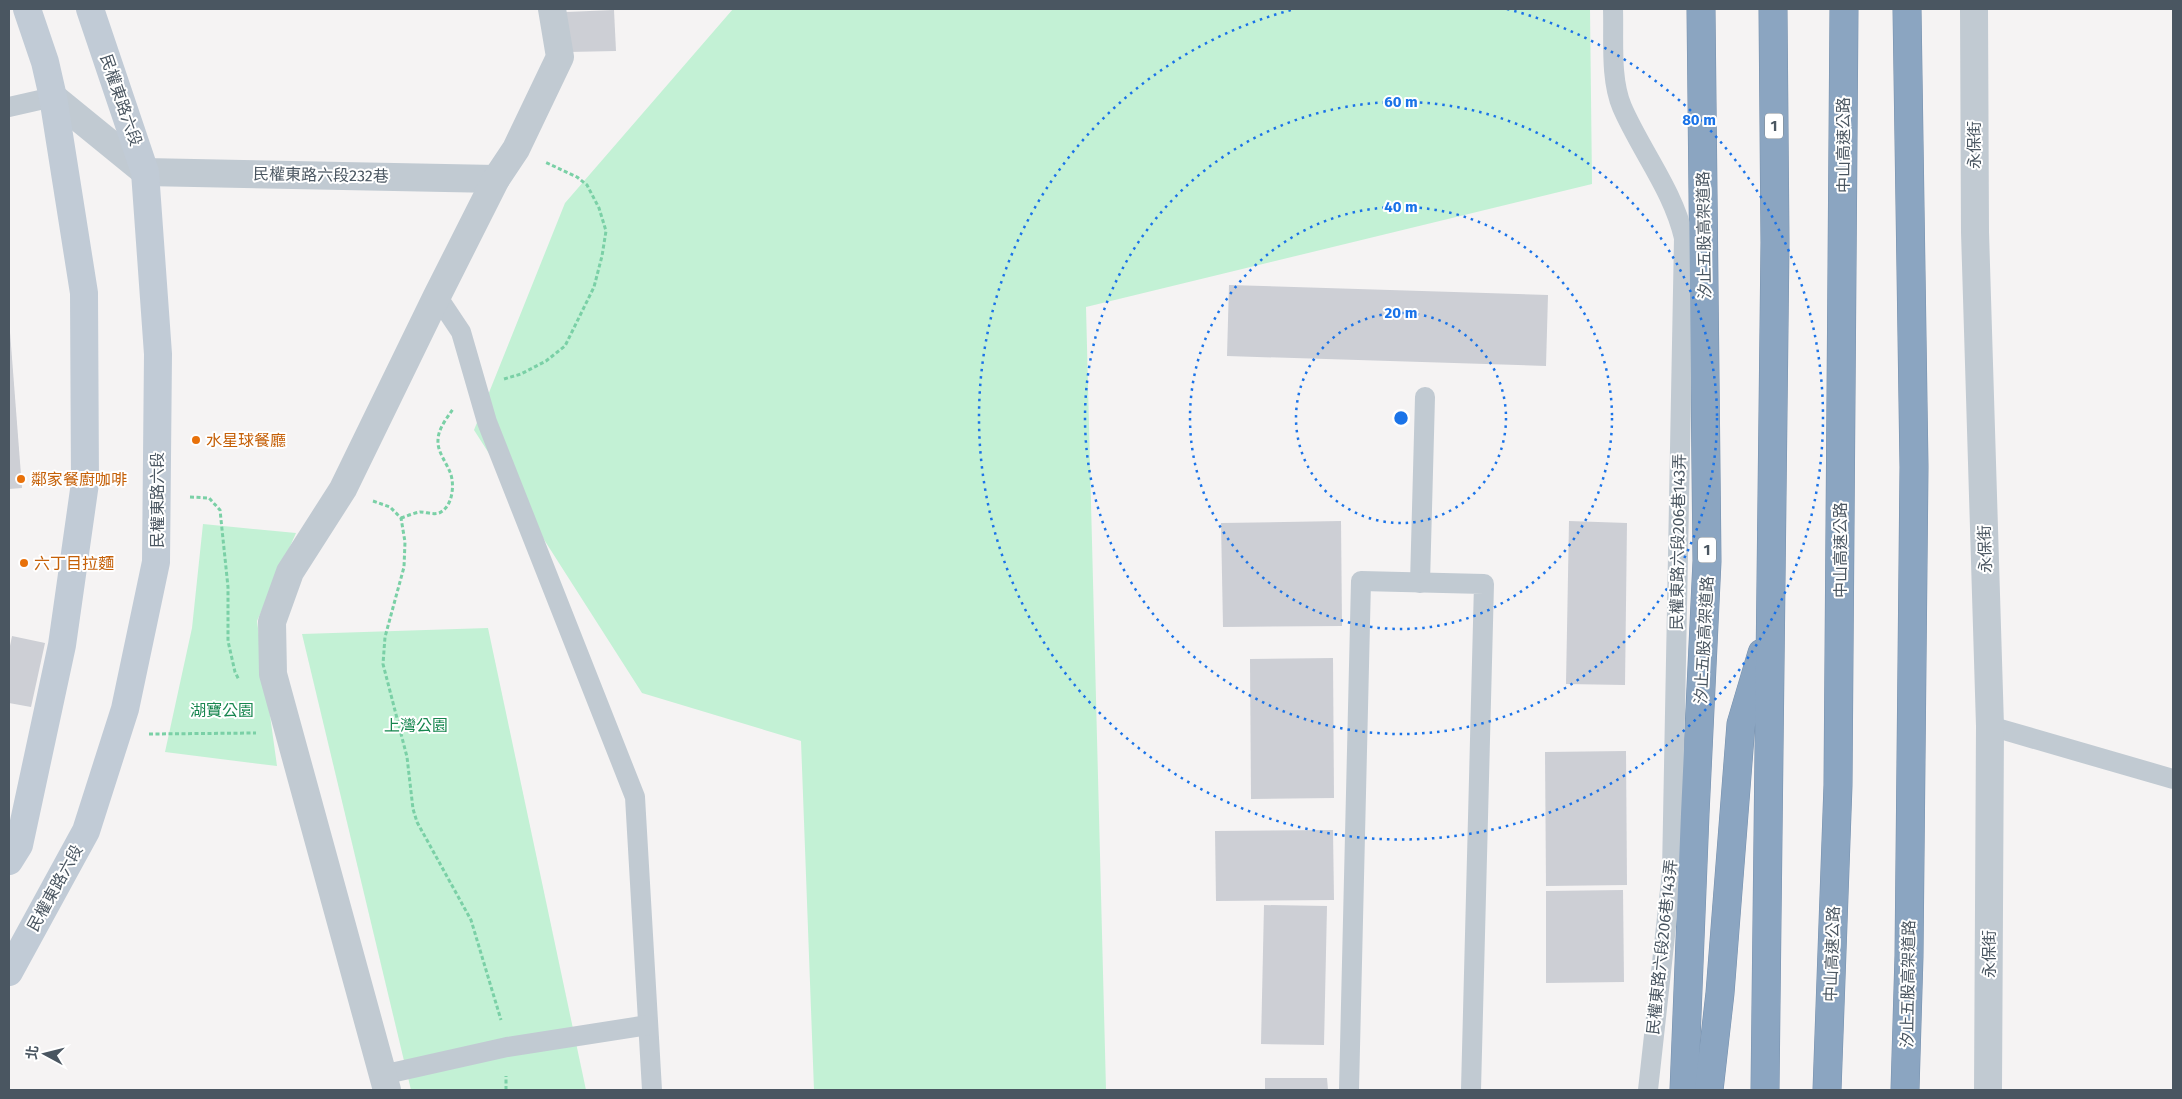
<svg xmlns="http://www.w3.org/2000/svg" width="2182" height="1099" viewBox="0 0 2182 1099" font-family="'Fira Sans','Noto Sans TC',sans-serif">
<style>
.green{fill:#c3f1d5}
.building{fill:#cdcfd5}
.lines{fill:none;stroke-linecap:round;stroke-linejoin:round}
.motorway-casing{stroke:#7690ad;stroke-width:29}
.path{stroke:#7ad0a6;stroke-width:3;stroke-dasharray:4 2.5;stroke-linecap:butt}
.service{stroke:#c1cad2;stroke-width:20}
.minor{stroke:#c1cad2;stroke-width:28}
.secondary{stroke:#c1cbd6;stroke-width:28}
.motorway{stroke:#8ba5c1;stroke-width:28}
.ring{fill:none;stroke:#1a73e8;stroke-width:2.5;stroke-dasharray:2.5 5}
.food-dot{fill:#e8710a;stroke:#fff;stroke-width:2}
.labels{text-anchor:middle;dominant-baseline:central;stroke-width:4;stroke-linejoin:round;paint-order:stroke}
.shield{fill:#fff;stroke:#808990;stroke-width:1}
.shield-label{font-size:15px;font-weight:bold;fill:#4a5661}
.street-label{font-size:16px;fill:#4a5661;stroke:#fff}
.food-label{font-size:16px;fill:#c56008;stroke:#fff;text-anchor:start}
.park-label{font-size:16px;fill:#17864f;stroke:#fff}
.centre{fill:#1a73e8;stroke:#fff;stroke-width:2.5}
.ring-label{font-size:15px;text-anchor:middle;font-weight:bold;fill:#1a73e8;stroke:#fff;stroke-width:4;stroke-linejoin:round;paint-order:stroke}
</style>
<rect width="100%" height="100%" fill="#f5f3f3"/>
<g class="green">
<polygon points="733,9 1590,9 1592,184 1086,307 1106,1090 814,1090 801,741 642,693 474,430 565,203"/>
<polygon points="203,524 296,533 257,621 277,766 165,752 192,628"/>
<polygon points="488,628 586,1090 411,1090 302,634"/>
</g>
<g class="building">
<polygon points="614,10 616,51 568,52 566,12"/>
<polygon points="1229,285 1548,295 1546,366 1227,356"/>
<polygon points="9,319 22,488 9,489"/>
<polygon points="1341,521 1342,626 1223,627 1221,523"/>
<polygon points="1569,521 1627,523 1625,685 1566,684"/>
<polygon points="12,636 45,643 31,707 9,703 9,651"/>
<polygon points="1333,658 1334,798 1251,799 1250,659"/>
<polygon points="1626,751 1627,885 1546,886 1545,752"/>
<polygon points="1333,830 1334,900 1216,901 1215,831"/>
<polygon points="1623,890 1624,982 1546,983 1546,891"/>
<polygon points="1264,905 1327,906 1324,1045 1261,1044"/>
<polygon points="1265,1078 1327,1078 1328,1090 1265,1090"/>
</g>
<g class="lines">
<g class="motorway-casing">
<g id="motorway">
<polyline points="1684,1090 1695,814 1707,561 1701,9"/>
<polyline points="1709,1090 1720,993 1741,724 1762,653"/>
<polyline points="1765,1090 1775,243 1773,9"/>
<polyline points="1827,1090 1838,785 1844,9"/>
<polyline points="1905,1090 1909,956 1914,467 1907,9"/>
</g>
</g>
<g class="path">
<polyline points="504,379 521,374 546,361 565,346 594,287 602,256 606,231 599,208 587,185 577,177 545,162"/>
<polyline points="190,497 209,498 220,510 228,587 228,641 235,672 239,680"/>
<polyline points="373,501 390,507 401,518 405,542 404,567 385,637 383,664 407,757 413,809 417,822 471,920 501,1020"/>
<path d="M 401,518 C 407,516 414,513 420,512 C 426,512 433,515 439,513 C 453,507 455,484 450,472 C 446,462 437,451 438,440 C 438,429 447,418 453,409"/>
<polyline points="149,734 256,733"/>
<polyline points="506,1090 506,1076"/>
</g>
<g class="service">
<path d="M 1613,9 C 1614,39 1610,79 1622,107 C 1641,151 1673,190 1684,238 L 1672,872 L 1648,1090"/>
<polyline points="9,107 53,97"/>
<polyline points="437,296 461,332 487,422 635,797 652,1090"/>
<polyline points="1420,583 1425,397"/>
<polyline points="1990,726 2173,779"/>
<polyline points="382,1075 507,1047 648,1025"/>
<polyline points="1349,1090 1361,581 1484,584 1471,1090"/>
</g>
<g class="minor">
<polyline points="1974,9 1975,232 1990,726 1988,1090"/>
<polyline points="53,97 145,172 496,179"/>
<polyline points="387,1090 273,674 272,622 290,572 343,489 437,296 496,179 516,149 560,57 552,9"/>
</g>
<g class="secondary">
<polyline points="9,861 19,845 62,645 85,483 84,293 53,97 45,62 27,9"/>
<polyline points="9,972 86,831 125,709 156,562 158,354 145,172 90,9"/>
</g>
<use href="#motorway" class="motorway"/>
</g>
<g class="ring">
<circle cx="1401" cy="418" r="105"/>
<circle cx="1401" cy="418" r="211"/>
<circle cx="1401" cy="418" r="316"/>
<path d="M1507 9A422 422 0 1 1 1295 9"/>
</g>
<g class="food-dot">
<circle cx="196" cy="440" r="5"/>
<circle cx="21" cy="479" r="5"/>
<circle cx="24" cy="563" r="5"/>
</g>
<g class="labels">
<g class="shield">
<rect x="1765" y="113.5" width="18" height="25" rx="4"/>
<rect x="1698" y="537.5" width="18" height="25" rx="4"/>
</g>
<g class="shield-label">
<text x="1774" y="126">1</text>
<text x="1707" y="550">1</text>
</g>
<g class="street-label">
<text transform="translate(121 100) rotate(71)">民權東路六段</text>
<text transform="translate(1843 145) rotate(-90)">中山高速公路</text>
<text transform="translate(1974 145) rotate(-90)">永保街</text>
<text transform="translate(321 175) rotate(1)">民權東路六段232巷</text>
<text transform="translate(1704 235) rotate(-91)">汐止五股高架道路</text>
<text transform="translate(157 500) rotate(-90)">民權東路六段</text>
<text transform="translate(1678 542) rotate(-89)">民權東路六段206巷143弄</text>
<text transform="translate(1985 549) rotate(-92)">永保街</text>
<text transform="translate(1840 550) rotate(-90)">中山高速公路</text>
<text transform="translate(1704 640) rotate(-87)">汐止五股高架道路</text>
<text transform="translate(55 888) rotate(-61)">民權東路六段</text>
<text transform="translate(1662 947) rotate(-84)">民權東路六段206巷143弄</text>
<text transform="translate(1832 954) rotate(-88)">中山高速公路</text>
<text transform="translate(1989 954) rotate(-90)">永保街</text>
<text transform="translate(1908 984) rotate(-89)">汐止五股高架道路</text>
</g>
<g class="food-label">
<text x="206" y="440">水星球餐廳</text>
<text x="31" y="479">鄰家餐廚咖啡</text>
<text x="34" y="563">六丁目拉麵</text>
</g>
<g class="park-label">
<text x="222" y="710">湖寶公園</text>
<text x="416" y="725">上灣公園</text>
</g>
</g>
<circle cx="1401" cy="418" r="8" class="centre"/>
<g class="ring-label">
<text x="1401" y="107">60 m</text>
<text x="1699" y="125">80 m</text>
<text x="1401" y="212">40 m</text>
<text x="1401" y="318">20 m</text>
</g>
<rect width="2182" height="1099" fill="none" stroke="#4a5661" stroke-width="20"/>
<g transform="translate(45 1054) rotate(277)" stroke="#ffffff" stroke-width="4" paint-order="stroke">
<path d="M0-4L9 19L0 12L-9 19Z" fill="#4a5661"/>
<text y="-8" font-size="14" font-weight="bold" text-anchor="middle" fill="#4a5661">北</text>
</g>
</svg>
